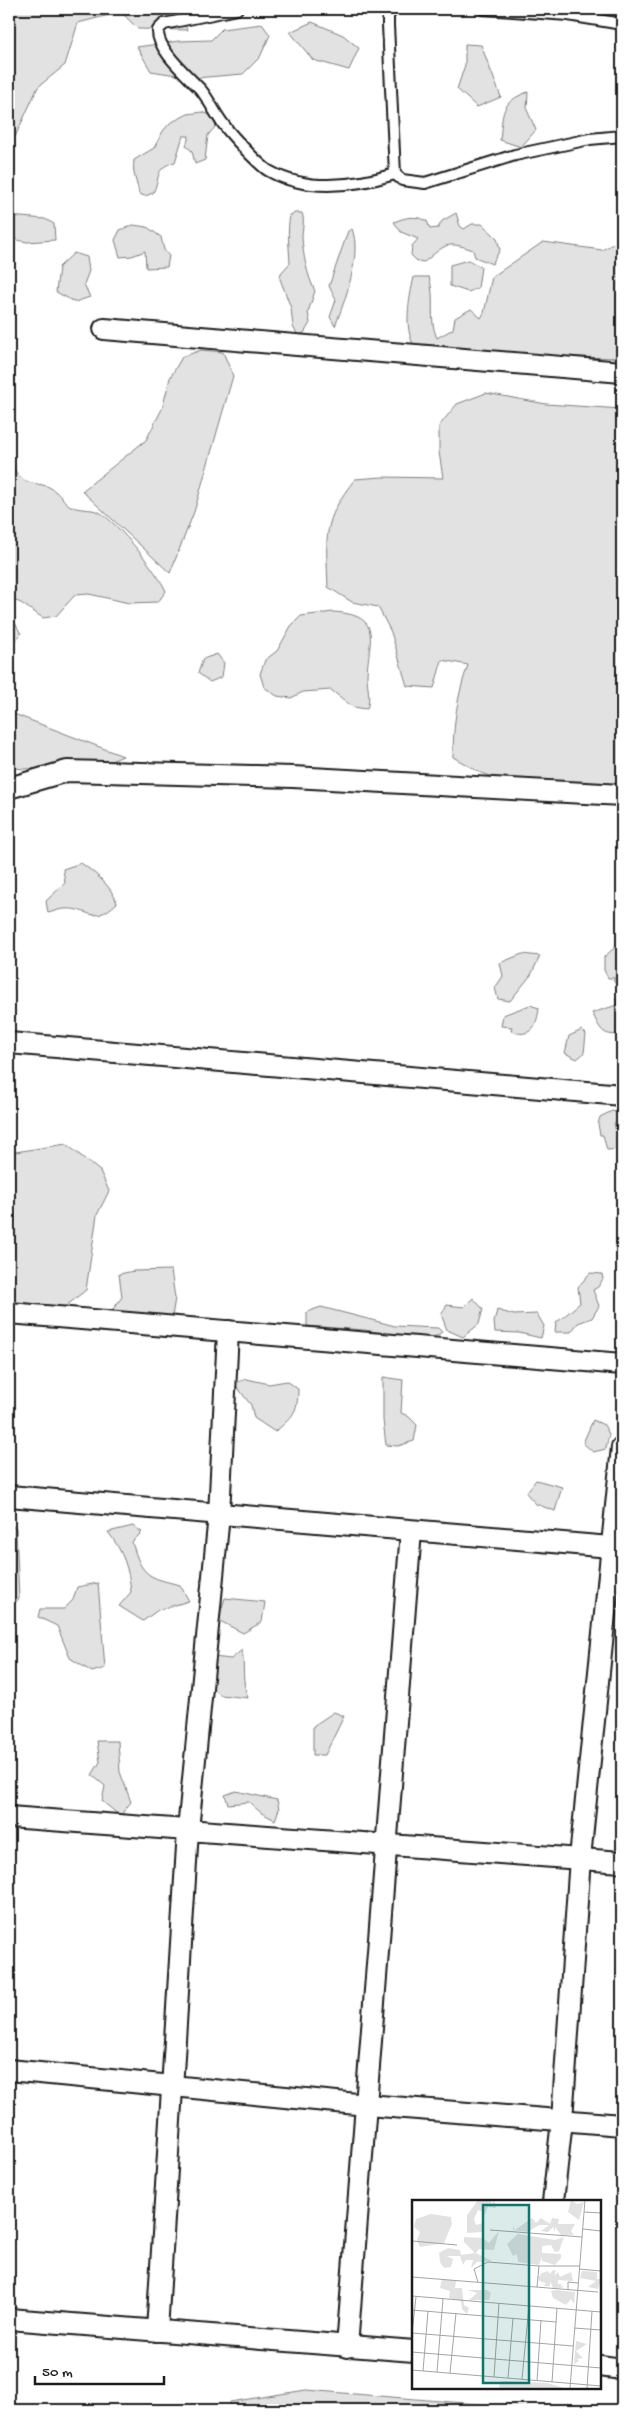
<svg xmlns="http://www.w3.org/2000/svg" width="631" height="2419" viewBox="0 0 631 2419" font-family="'Gochi Hand',sans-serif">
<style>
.green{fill:#e2e2e2;stroke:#7f7f7f}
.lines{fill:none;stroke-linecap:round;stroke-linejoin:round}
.lane-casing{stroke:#1c1c1c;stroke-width:14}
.street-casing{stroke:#1c1c1c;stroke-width:24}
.lane{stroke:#fff;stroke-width:10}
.street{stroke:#fff;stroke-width:20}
.inset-road{fill:none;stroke:#a4a4a4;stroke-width:1}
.view{fill:#0f766e;fill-opacity:0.15;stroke:#0f766e;stroke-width:2.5}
.inset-edge{fill:none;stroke:#1c1c1c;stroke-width:2.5}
</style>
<rect width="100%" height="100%" fill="#fff"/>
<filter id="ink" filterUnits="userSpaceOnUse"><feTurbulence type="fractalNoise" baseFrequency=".02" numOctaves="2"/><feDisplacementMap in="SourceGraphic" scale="10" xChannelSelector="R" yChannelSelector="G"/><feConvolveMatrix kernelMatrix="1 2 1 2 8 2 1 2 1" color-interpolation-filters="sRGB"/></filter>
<g filter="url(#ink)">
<g class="green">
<polygon points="9,9 115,9 113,14 78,23 65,65 38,87 9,150"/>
<polygon points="124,9 174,9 188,30 138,29 123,14"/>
<polygon points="312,22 343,35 359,48 349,70 313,60 290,32"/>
<polygon points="262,24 270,35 260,57 243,74 195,78 151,71 137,47 179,41 211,40 222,29"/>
<polygon points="465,44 481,45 501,97 477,107 457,89 465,65"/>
<path d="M 528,92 L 527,110 L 536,130 L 521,147 L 500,140 C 503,113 500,102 528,92 Z"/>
<path d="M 202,112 L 210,115 L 216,126 L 208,135 L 205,160 L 195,164 L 192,151 L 186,146 L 189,136 L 183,136 L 175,162 C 154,168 161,177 153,193 L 145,196 L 139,194 C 137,180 132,176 134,160 L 154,148 L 163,131 L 170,123 L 188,114 Z"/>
<path d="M 295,213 L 302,213 C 305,221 302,229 302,237 C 303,255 307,275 315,291 L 308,312 L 310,323 L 304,333 L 298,335 L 293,327 L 291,308 L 280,279 L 281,273 L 290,263 C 289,244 287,233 290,215 Z"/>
<path d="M 456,213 L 460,226 L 464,229 L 472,224 L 482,224 L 497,238 L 500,250 L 492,264 L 475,257 L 473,250 C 445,240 446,245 424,262 L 417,261 L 411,255 L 412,246 L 418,239 L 401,232 L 394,222 C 406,217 415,215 427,221 L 430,229 L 438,228 L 442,221 Z"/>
<polygon points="9,216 45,219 54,224 55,240 27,242 17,240 9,234"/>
<polygon points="133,225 147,227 161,237 164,250 169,256 167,267 146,268 145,251 132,256 120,257 115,240 120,230"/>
<path d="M 352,229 C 362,254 345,301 335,326 L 330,317 L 336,300 L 329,286 L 348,231 Z"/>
<path d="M 622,239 L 622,358 L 524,356 L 415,348 C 403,327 409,300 414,277 L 429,277 C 436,297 428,319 437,338 L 453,329 L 455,318 L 471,309 L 481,318 L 484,313 L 492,277 L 543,242 L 602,250 Z"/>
<polygon points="74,253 87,257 89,271 84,284 90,297 75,302 56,292 59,267"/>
<polygon points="468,260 481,267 478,288 468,292 450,286 450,265"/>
<polygon points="201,350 223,352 233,376 194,512 170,573 82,491 146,440 162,409 170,378 182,357"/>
<path d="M 486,393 L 546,404 L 622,409 L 622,791 L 504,781 L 479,772 L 453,757 C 453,725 457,696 468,665 L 442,660 L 434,688 L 407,686 L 391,632 L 378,607 L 352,602 L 328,587 C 326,536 322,521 355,479 L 382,477 L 443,478 L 439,452 L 439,426 L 457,404 Z"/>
<path d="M 9,447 C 14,458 10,469 21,478 C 30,485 40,483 49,487 C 58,492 62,499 69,505 C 78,511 91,508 99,512 C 118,523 157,571 166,591 L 158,602 L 129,603 L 89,594 L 75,595 L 56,616 L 43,618 L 21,603 L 9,598 Z"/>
<path d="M 333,612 C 385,615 368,641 367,675 C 367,687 371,698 367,709 L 353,707 L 331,690 L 303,692 L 291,698 L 277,696 L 264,687 L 260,674 L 265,660 L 277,651 L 291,626 L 301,616 Z"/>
<polygon points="9,621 14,621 21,634 12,644 9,641"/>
<polygon points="217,654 224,663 222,677 210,682 198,673 203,659"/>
<polygon points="9,708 14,714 123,756 99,766 23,769 9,767"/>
<path d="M 81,863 C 95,873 111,885 117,903 C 91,927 90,907 64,909 C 59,909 53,912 48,913 L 46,901 L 65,883 L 63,869 Z"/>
<path d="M 620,943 L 622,944 L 622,1034 C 601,1037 601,1029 592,1013 L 617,1005 L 616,999 L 622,993 L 613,980 L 616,978 L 608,978 L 604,970 L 604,957 Z"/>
<polygon points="522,954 540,956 531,975 510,1001 498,999 495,988 503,976 500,963"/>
<path d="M 530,1005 L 539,1008 C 537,1026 531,1039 511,1031 L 512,1027 L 501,1026 L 503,1015 Z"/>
<polygon points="582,1030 586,1034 584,1053 577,1059 565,1053 569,1036"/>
<polygon points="612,1111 616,1112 619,1118 614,1123 616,1131 622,1136 622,1149 607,1150 603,1135 600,1135 598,1124 600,1117"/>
<polygon points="66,1144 100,1171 109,1191 97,1215 86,1290 66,1306 23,1310 9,1307 9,1153"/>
<polygon points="171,1270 175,1298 171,1323 111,1312 122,1297 119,1274 134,1271"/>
<polygon points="590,1273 602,1274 603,1279 598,1287 593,1290 599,1306 592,1318 578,1323 571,1332 555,1332 556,1323 580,1303 578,1287"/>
<polygon points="473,1298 483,1309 479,1324 463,1337 447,1330 441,1314 447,1305 464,1307"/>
<polygon points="321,1307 395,1326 438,1328 442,1332 430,1340 364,1330 307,1326 307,1312"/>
<polygon points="497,1310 514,1315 537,1314 544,1326 541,1338 519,1333 495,1332 494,1322"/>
<polygon points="383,1377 403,1380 401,1413 408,1416 417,1425 414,1441 398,1446 386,1445 383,1420"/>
<path d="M 247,1379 L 269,1384 L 287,1381 L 298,1389 C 298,1413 293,1416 275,1432 L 254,1418 L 251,1405 L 234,1383 Z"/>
<polygon points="593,1420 604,1425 609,1434 606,1449 593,1452 583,1443"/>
<polygon points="536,1480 562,1487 555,1511 536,1504 526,1493"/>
<polygon points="9,1525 16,1528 19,1599 9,1608"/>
<path d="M 133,1526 L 142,1532 L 132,1542 C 142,1576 147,1577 180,1585 L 189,1601 L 158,1610 L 143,1621 L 119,1606 L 131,1592 C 129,1569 123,1551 108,1532 Z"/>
<polygon points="98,1583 105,1668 92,1672 70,1658 57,1626 38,1617 40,1609 64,1609 73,1600 77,1587"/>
<polygon points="225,1598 265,1602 262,1622 243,1633 218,1620"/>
<path d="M 242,1650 C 245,1668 241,1679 248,1698 L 221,1695 L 210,1687 L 213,1657 L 231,1659 Z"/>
<polygon points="334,1712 344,1716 325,1755 313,1755 313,1726"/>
<polygon points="97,1741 118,1741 120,1772 131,1802 120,1816 102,1801 105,1786 92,1775 100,1762"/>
<polygon points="236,1791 277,1800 279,1809 275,1820 260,1812 249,1802 228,1804 225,1795"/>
<polygon points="306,2390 525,2408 555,2410 228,2410 230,2402"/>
</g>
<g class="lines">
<g class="lane-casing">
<g id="lane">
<path d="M 237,9 L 164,24 L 158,30 C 156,49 188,76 201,90 C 210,101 215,114 224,125 C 231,135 260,166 269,171 C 308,193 355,186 395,174"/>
<polyline points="393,9 388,16 388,25 395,174 402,180 425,183 515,155 590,139 622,136"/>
<polyline points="483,9 568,15 622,24"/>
</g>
</g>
<g class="street-casing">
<g id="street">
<polyline points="104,329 622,372"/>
<polyline points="9,788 67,771 293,777 622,795"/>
<polyline points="9,1043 622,1095"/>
<polyline points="9,1313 622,1364"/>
<polyline points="9,1496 622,1548"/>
<polyline points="9,1817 622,1862"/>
<polyline points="9,2070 367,2105 622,2125"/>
<polyline points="553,2202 562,2120 580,1858 622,1447"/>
<polyline points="9,2319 414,2351"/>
<polyline points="157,2331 188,1830 219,1515 228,1331"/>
<polyline points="347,2347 411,1531"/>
<polyline points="600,2366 622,2369"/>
</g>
</g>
<use href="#lane" class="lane"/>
<use href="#street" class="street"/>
</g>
</g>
<g transform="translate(412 2200)">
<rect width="189" height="189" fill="#fff"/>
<path d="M 66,0 L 78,0 L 80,4 L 82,0 L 84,8 L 76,7 L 70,20 L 71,12 L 66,10 L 62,19 L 64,25 L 75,22 L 71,23 L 71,32 L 55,33 L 55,15 ZM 159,0 L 165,4 L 172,2 L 167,20 L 156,12 ZM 19,14 L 39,17 L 40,24 L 32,43 L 8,47 L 5,40 L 8,32 L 2,27 L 4,19 ZM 120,18 L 124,23 L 129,18 L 138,24 L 140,18 L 147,19 L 146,24 L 163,24 L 159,31 L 162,35 L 149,35 L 143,27 L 143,32 L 141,27 L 136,32 L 129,31 L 137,25 L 127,25 L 116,32 L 101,30 L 101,26 L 103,30 ZM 87,31 L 82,50 L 67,49 L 64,53 L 80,61 L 65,62 L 59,68 L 61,60 L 54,60 L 51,65 L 48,56 L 35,56 L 41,59 L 39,67 L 32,68 L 28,62 L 27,53 L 36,48 L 48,50 L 49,55 L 63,53 L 52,42 L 52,37 L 71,38 L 77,43 ZM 106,34 L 143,40 L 152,37 L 147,51 L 143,52 L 139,45 L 130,46 L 130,53 L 149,54 L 149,58 L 143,65 L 130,61 L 130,57 L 127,65 L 106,62 L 105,54 L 101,56 L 95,44 ZM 141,70 L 144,71 L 142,76 L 146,72 L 148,77 L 159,72 L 161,81 L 146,80 L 146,84 L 150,84 L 148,87 L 152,85 L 150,88 L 141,88 L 138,81 L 138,86 L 132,86 L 134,83 L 127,81 L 126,77 L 130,74 L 127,74 L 136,71 L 138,74 ZM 170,71 L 185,72 L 185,79 L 189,79 L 186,89 L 176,87 L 184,81 L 168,78 ZM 30,79 L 44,81 L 43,88 L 50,88 L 52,105 L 57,108 L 55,114 L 50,109 L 49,101 L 37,98 L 38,91 L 28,88 ZM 55,90 L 75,90 L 79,93 L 77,100 L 57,100 L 65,93 ZM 144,90 L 163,92 L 162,104 L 159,99 L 154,105 L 141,98 L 139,91 ZM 164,141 L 175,144 L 164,151 L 171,158 L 165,159 L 167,161 L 162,164 ZM 93,181 L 135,183 L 152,188 L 87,188 L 88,182 Z" fill="#e2e2e2"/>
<path class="inset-road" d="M 172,12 L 189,13M 171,29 L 189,31M 78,30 L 170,37M 0,41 L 45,45M 167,69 L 189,71M 0,77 L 186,92M 66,82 L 62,69 L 76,62 L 127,66M 125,87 L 127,66 L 168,66M 156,90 L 156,82 L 166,83M 0,96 L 189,112M 0,110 L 144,122M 162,128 L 189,130M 0,133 L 161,146M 0,133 L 4,97M 0,152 L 189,168M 0,170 L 189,186M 11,171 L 16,111M 25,172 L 31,99M 38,173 L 44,113M 82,177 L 87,103M 96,178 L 101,118M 110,179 L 117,106M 125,181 L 129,120M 140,182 L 145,108M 158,188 L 173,0M 175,188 L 180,111"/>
<path class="view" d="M 71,5 L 117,5 L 117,183 L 71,183 Z"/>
<rect width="189" height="189" class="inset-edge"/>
</g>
<rect width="631" height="2419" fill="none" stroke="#fff" stroke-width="30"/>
<rect x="15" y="15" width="601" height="2389" fill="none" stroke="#1c1c1c" stroke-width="2" filter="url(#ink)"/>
<path d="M35 2376v8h129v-8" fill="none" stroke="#1c1c1c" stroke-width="2.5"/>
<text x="42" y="2376" font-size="15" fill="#1c1c1c" stroke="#ffffff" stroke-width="4" paint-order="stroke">50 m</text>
</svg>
